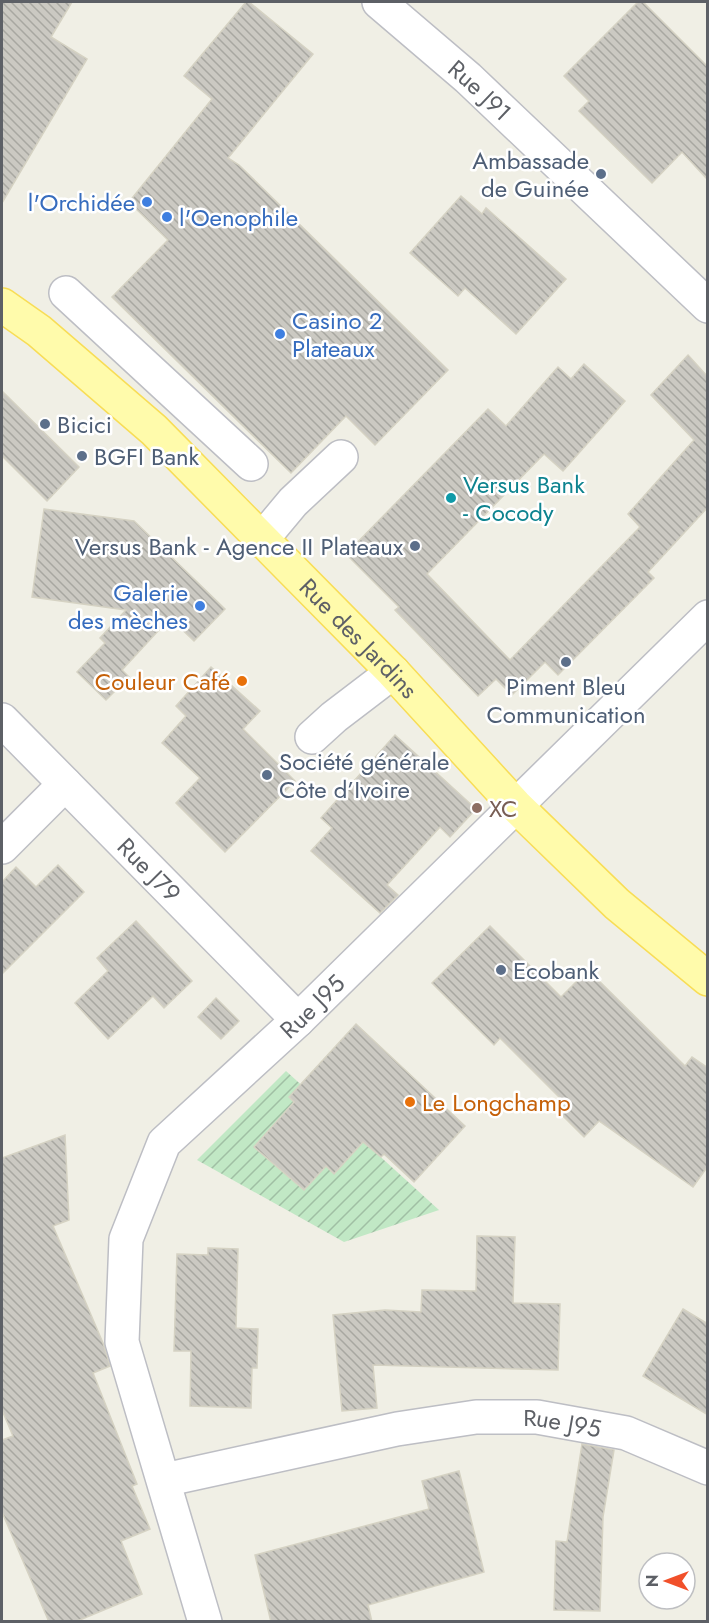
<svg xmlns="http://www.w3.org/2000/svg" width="709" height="1623" viewBox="0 0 709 1623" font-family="Jost,sans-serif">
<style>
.garden{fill:url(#garden-furrows)}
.building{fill:url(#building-back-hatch);stroke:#d5d2c3;stroke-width:1.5}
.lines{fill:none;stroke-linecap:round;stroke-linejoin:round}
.minor-casing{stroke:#bdbec4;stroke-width:36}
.major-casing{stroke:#f8dd56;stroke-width:36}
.minor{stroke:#fff;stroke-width:33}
.major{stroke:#fffbab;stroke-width:33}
.service-dot{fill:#5c6f8a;stroke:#fff;stroke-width:2}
.shop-dot{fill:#3f7fe0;stroke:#fff;stroke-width:2}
.culture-dot{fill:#0f9aa8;stroke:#fff;stroke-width:2}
.food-dot{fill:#e8710a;stroke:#fff;stroke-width:2}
.education-dot{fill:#8d6e63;stroke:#fff;stroke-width:2}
.labels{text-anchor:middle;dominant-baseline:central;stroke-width:5;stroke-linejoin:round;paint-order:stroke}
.street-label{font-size:24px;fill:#5d6066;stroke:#fff}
.service-label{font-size:24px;fill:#4e5e75;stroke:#fff;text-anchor:start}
.shop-label{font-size:24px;fill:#366cbe;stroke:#fff;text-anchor:end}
.culture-label{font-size:24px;fill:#0d838f;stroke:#fff;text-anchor:start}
.food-label{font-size:24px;fill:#c56008;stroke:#fff;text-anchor:end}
.education-label{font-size:24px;fill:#785e54;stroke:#fff;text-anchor:start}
</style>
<defs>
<pattern id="garden-furrows" width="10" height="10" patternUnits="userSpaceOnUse" patternTransform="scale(1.5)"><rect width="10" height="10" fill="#c1e8c5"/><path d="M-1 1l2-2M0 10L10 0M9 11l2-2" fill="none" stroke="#a0bfa4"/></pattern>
<pattern id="building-back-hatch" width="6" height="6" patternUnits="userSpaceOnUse" patternTransform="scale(1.5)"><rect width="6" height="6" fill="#cbc9c2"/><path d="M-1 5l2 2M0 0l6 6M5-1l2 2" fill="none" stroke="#a8a7a1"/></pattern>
</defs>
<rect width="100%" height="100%" fill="#f0efe5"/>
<polygon class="garden" points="286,1071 439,1210 344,1242 197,1160"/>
<g class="building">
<polygon points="2,2 72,2 51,37 87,59 2,203"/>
<polygon points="246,2 249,2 313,54 228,158 239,165 448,370 375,445 346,416 291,473 112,297 168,240 129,202 212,99 184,76"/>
<polygon points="638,2 643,2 708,67 708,180 682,152 652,183 579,111 589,101 564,76"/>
<polygon points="461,196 482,214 486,208 566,279 516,334 465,288 458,296 410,253"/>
<polygon points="688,355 708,377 708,507 648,572 654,578 558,675 545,662 512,695 496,679 478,696 395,610 399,607 346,554 488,409 506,426 558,367 571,379 584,364 625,401 563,471 544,454 427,574 510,660 640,527 628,514 694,440 651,395"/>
<polygon points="2,391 79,467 47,501 2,456"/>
<polygon points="44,509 134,521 225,609 194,641 170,618 122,670 129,677 106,700 77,672 105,643 100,638 126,610 32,597"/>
<polygon points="211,667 260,711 243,729 295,781 225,852 176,803 200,778 162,743 186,716 176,706"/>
<polygon points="395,735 476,809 450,837 440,827 387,885 398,895 380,913 311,851 332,828 321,818"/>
<polygon points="58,865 84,892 2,974 2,882 16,867 36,887"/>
<polygon points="136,921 192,981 164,1008 153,996 108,1039 75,1003 108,971 97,958"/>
<polygon points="490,926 561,997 588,970 685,1066 692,1057 708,1068 708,1166 693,1187 599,1121 584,1137 558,1111 566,1104 500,1038 494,1045 432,983"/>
<polygon points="216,998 239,1021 221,1039 198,1017"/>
<polygon points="356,1024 465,1126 414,1182 384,1154 381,1157 363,1142 334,1174 326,1166 304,1190 254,1147 294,1102 289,1097"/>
<polygon points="65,1135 69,1220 53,1226 103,1343 110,1366 93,1373 137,1484 132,1486 150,1529 121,1541 142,1594 75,1622 49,1622 2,1512 2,1440 13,1436 2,1410 2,1158"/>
<polygon points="477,1236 515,1237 513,1303 560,1304 558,1370 373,1365 377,1408 342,1411 333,1315 385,1310 421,1312 422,1290 476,1291"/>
<polygon points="208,1248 238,1249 236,1328 258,1329 257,1368 252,1368 251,1408 190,1406 191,1351 174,1351 177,1254 208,1255"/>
<polygon points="683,1309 708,1324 708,1415 643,1376"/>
<polygon points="582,1444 614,1450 603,1517 600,1611 554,1610 556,1541 567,1542"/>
<polygon points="459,1471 484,1572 368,1605 372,1622 271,1622 255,1555 429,1509 422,1481"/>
</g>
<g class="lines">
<g class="minor-casing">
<g id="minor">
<path id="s1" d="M 379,2 L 468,78 L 708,306"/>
<polyline points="66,293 251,464"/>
<polyline points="263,538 293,502 341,457"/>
<path id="s2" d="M 2,720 L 298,1020"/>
<polyline points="312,737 334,717 393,672"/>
<polyline points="2,847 65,784"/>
<path id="s3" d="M 164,1480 L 397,1429 L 476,1417 L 537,1417 L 626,1433 L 708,1468"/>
<path id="s4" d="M 205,1622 L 122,1342 L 126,1239 L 164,1143 L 298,1020 L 708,617"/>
</g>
</g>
<g class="major-casing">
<g id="major">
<path id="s5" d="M 2,305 L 39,331 L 154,430 L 393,672 L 515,805 L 617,904 L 708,979"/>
</g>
</g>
<use href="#minor" class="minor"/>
<use href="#major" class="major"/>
</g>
<g class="service-dot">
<circle cx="601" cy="174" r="6"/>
<circle cx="45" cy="424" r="6"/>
<circle cx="82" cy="456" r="6"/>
<circle cx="415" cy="546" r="6"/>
<circle cx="566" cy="662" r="6"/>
<circle cx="267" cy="775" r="6"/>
<circle cx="501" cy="970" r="6"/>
</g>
<g class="shop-dot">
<circle cx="147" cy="202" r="6"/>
<circle cx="167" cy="217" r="6"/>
<circle cx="280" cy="334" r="6"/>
<circle cx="200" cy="606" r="6"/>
</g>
<circle class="culture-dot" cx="451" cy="498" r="6"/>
<g class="food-dot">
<circle cx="242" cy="681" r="6"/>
<circle cx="410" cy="1102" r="6"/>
</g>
<circle class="education-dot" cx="477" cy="808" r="6"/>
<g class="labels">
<g class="street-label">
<text stroke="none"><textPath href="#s1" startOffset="134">Rue J91</textPath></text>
<text stroke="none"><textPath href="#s5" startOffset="489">Rue des Jardins</textPath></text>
<text stroke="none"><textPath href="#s2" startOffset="210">Rue J79</textPath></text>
<text stroke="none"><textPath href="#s4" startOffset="700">Rue J95</textPath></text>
<text stroke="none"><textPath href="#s3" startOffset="405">Rue J95</textPath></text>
</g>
<g class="service-label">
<text x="589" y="160" text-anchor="end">Ambassade<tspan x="589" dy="28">de Guinée</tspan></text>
<text x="57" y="424">Bicici</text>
<text x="94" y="456">BGFI Bank</text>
<text x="403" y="546" text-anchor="end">Versus Bank - Agence II Plateaux</text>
<text x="566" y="686" text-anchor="middle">Piment Bleu<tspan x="566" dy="28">Communication</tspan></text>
<text x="279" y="761">Société générale<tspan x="279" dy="28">Côte d’Ivoire</tspan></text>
<text x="513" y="970">Ecobank</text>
</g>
<g class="shop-label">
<text x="135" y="202">l'Orchidée</text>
<text x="179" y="217" text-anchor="start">l'Oenophile</text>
<text x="292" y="320" text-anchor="start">Casino 2<tspan x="292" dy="28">Plateaux</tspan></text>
<text x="188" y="592">Galerie<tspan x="188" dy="28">des mèches</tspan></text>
</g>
<g class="culture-label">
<text x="463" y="484">Versus Bank<tspan x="463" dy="28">- Cocody</tspan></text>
</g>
<g class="food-label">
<text x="230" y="681">Couleur Café</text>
<text x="422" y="1102" text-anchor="start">Le Longchamp</text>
</g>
<g class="education-label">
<text x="489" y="808">XC</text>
</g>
</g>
<rect width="709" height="1623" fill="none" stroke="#5d6066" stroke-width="6"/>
<g transform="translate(667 1581) rotate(270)"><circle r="28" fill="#ffffff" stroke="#bebfc2" stroke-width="1.5"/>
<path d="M0-4.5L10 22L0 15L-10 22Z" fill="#f1502a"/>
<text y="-9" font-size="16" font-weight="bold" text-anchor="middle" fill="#5d6066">N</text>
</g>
</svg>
